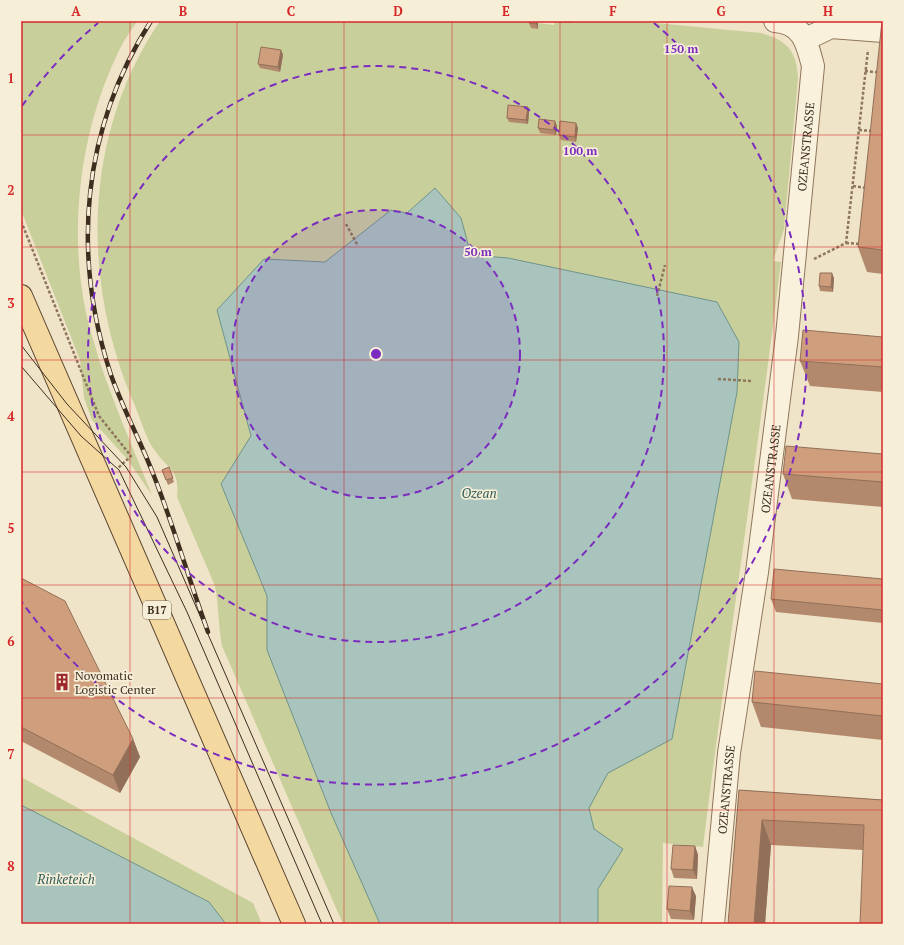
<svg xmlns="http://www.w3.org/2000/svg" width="904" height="945" viewBox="0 0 904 945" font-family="'PT Serif',serif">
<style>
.green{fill:#c9cf9b}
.water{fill:#a9c4bc;stroke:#6f938a}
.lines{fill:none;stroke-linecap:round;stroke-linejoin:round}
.minor-casing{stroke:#8d765c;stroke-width:24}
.major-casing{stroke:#5b4430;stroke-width:24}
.path{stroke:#8d765c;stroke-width:2.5;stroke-dasharray:3 2;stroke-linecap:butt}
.minor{stroke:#faf1dc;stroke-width:22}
.major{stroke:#f3d9a0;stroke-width:22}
.tram{stroke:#3d2e20;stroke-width:1}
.rail-casing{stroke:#3d2e20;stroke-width:4.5}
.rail{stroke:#f7eed8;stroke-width:3;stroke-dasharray:9;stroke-linecap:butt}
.wall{fill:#b2896c}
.shaded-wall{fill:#916f58}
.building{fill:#cf9f7d;stroke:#916f58}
.grid{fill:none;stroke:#d62828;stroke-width:1;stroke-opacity:0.55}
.ring{fill:none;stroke:#7b2cbf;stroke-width:2;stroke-dasharray:7 5}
.labels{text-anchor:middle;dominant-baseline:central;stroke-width:3.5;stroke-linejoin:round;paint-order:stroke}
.shield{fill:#f7eed8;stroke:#756857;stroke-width:1}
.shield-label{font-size:11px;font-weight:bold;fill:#3d2e20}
.street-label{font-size:12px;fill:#3d2e20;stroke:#f7eed8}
.poi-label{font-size:12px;fill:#3d2e20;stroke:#f7eed8;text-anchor:start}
.water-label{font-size:13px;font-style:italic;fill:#2f5d5a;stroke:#f7eed8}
.centre{fill:#7b2cbf;stroke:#f7eed8;stroke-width:2}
.ring-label{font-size:12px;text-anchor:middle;font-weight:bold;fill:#7b2cbf;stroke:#f7eed8;stroke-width:3.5;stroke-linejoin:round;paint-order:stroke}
.neatline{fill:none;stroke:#d62828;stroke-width:1.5}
.grid-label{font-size:13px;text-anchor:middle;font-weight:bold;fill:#d62828}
</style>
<rect width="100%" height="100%" fill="#f0e4c8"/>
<g class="green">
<path d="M 21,21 L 137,21 C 130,32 122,43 117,55 C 77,138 66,248 92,336 C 107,390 131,442 152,495 L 127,459 L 92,420 L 84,398 L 80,360 L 21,210 Z"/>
<path d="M 160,21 L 521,21 L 554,25 L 555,21 L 635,21 L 761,33 C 788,41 797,51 798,79 L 784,229 L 773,261 L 781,262 C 757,458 727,652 703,847 L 663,843 L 662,923 L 671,924 L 343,924 L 222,646 C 218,625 219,606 215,586 L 177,497 C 180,470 168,469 155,451 C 146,439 141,420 135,406 C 81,282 82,136 160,21 Z"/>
<polygon points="21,777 253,903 262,924 226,924 209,902 21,805"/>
</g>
<g class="water">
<polygon points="435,188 461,218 471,255 508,258 717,302 739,342 737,392 672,739 608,773 589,808 594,829 623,849 598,889 598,924 380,924 331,813 267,650 267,596 221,484 251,436 217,310 264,259 325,262 391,210 407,213"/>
<polygon points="21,805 209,902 226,924 21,924"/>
</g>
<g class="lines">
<g class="minor-casing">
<g id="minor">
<polyline points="806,39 831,27 883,31"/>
<path id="s1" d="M 713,924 L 729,753 L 757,572 L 787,336 L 813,66 C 807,43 803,23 775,21"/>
</g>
</g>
<g class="major-casing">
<polyline id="major" points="21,296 294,924"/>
</g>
<g class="path">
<polyline points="865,71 883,73"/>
<polyline points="859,130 872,131"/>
<polyline points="853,186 866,188"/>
<polyline points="21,221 99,416 131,456 118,468"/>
<polyline points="346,224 358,246"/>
<polyline points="846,243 861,244"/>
<polyline points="814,259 846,243 868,50"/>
<polyline points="657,296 665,265"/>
<polyline points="718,379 752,381"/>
</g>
<use href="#minor" class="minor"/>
<use href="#major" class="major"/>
<g class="tram">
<polyline points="21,345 67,404 126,467 157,517 334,924"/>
<polyline points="21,366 81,436 119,470 187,612 322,924"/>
</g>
<g class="rail-casing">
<path id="rail" d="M 151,21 C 82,129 71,254 111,375 C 123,409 141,442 154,476 C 174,527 189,580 208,632"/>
</g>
<use href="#rail" class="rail"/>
</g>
<g class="wall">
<polygon points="559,21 571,21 571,23 559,22"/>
<polygon points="883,21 883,274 867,272 858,247"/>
<polygon points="529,23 538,24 538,29 531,28"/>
<polygon points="281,50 283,55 280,72 260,68 258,64"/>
<polygon points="528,107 529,112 528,124 509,122 507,118"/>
<polygon points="557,126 556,135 540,133 538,128"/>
<polygon points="578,128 576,142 561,140 559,135"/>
<polygon points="834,278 833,292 820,291 819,286"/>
<polygon points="883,337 883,392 810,386 800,361"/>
<polygon points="883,454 883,507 792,499 783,474"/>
<polygon points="169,467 174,482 168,485 162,470"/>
<polygon points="21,578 133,739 140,757 120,793 21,741"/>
<polygon points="883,579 883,623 776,612 771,599"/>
<polygon points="883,684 883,740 761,727 752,702"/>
<polygon points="739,790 883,800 863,850 771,845 765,924 728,924"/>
<polygon points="695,846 698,855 697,879 674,878 671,869"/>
<polygon points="696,896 694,920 671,919 667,909"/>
</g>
<g class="shaded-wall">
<polygon points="536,21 537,21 538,24 538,29 536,24"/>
<polygon points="281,50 283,55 280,72 278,67"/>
<polygon points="528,107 529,112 528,124 526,120"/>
<polygon points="555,121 557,126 556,135 554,130"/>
<polygon points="576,123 578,128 576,142 575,137"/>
<polygon points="832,273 834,278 833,292 831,287"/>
<polygon points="133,739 140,757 120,793 113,775"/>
<polygon points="762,820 771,845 765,924 754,924"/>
<polygon points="695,846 698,855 697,879 693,870"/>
<polygon points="692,887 696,896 694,920 690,911"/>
</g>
<g class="building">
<polygon points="530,21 536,21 536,24 529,23"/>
<polygon points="882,21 883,21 883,250 858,247"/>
<polygon points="261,47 281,50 278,67 258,64"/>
<polygon points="508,105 528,107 526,120 507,118"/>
<polygon points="539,119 555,121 554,130 538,128"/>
<polygon points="560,121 576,123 575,137 559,135"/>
<polygon points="820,273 832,273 831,287 819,286"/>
<polygon points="803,330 883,337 883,367 800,361"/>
<polygon points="786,446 883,454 883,482 783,474"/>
<polygon points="169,467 173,478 166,480 162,470"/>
<polygon points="774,569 883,579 883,610 771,599"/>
<polygon points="21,578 65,601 133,739 113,775 21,727"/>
<polygon points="755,671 883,684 883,716 752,702"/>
<polygon points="739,790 883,800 883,924 860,924 864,825 762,820 754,924 728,924"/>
<polygon points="673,845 695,846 693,870 671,869"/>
<polygon points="669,886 692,887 690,911 667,909"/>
</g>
<path class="grid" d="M 130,21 L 130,924M 237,21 L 237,924M 344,21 L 344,924M 452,21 L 452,924M 560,21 L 560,924M 667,21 L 667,924M 774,21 L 774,924M 21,135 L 883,135M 21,247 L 883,247M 21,360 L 883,360M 21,472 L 883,472M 21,585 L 883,585M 21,698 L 883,698M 21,810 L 883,810"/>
<circle cx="376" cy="354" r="144" fill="#7b2cbf" fill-opacity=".12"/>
<g class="ring">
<circle cx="376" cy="354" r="144"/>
<circle cx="376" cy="354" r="288"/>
<path d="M22 106A432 432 0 0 1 98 23M654 23A432 432 0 1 1 22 602"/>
</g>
<defs>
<g id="building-bare" transform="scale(1.38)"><path d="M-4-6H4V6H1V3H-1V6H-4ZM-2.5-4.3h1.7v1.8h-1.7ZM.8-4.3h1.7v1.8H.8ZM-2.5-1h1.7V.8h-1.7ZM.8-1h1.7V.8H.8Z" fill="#9e2a2b" stroke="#f7eed8" stroke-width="2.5" paint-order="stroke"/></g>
</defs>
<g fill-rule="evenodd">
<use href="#building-bare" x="62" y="682"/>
</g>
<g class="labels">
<rect class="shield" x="143" y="601" width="28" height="18" rx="3"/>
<g class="shield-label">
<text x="157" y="610">B17</text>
</g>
<g class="street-label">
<text stroke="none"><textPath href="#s1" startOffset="783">OZEANSTRASSE</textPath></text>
<text stroke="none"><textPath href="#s1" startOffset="459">OZEANSTRASSE</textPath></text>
<text stroke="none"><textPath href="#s1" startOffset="135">OZEANSTRASSE</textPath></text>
</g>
<g class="poi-label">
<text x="75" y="675">Novomatic<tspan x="75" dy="14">Logistic Center</tspan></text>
</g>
<g class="water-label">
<text x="479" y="493">Ozean</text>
<text x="66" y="879">Rinketeich</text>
</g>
</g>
<circle cx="376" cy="354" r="6" class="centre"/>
<g class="ring-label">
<text x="681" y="53">150 m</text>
<text x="580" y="155">100 m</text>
<text x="478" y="256">50 m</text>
</g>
<rect width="904" height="945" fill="none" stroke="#f7eed8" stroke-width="44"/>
<rect x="22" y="22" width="860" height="901" class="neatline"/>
<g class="grid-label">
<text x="76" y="16">A</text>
<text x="183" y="16">B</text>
<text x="291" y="16">C</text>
<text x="398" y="16">D</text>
<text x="506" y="16">E</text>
<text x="613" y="16">F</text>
<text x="721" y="16">G</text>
<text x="828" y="16">H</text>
<text x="11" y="83">1</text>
<text x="11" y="195">2</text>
<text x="11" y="308">3</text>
<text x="11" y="421">4</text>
<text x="11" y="533">5</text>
<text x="11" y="646">6</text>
<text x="11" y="759">7</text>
<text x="11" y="871">8</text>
</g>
</svg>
